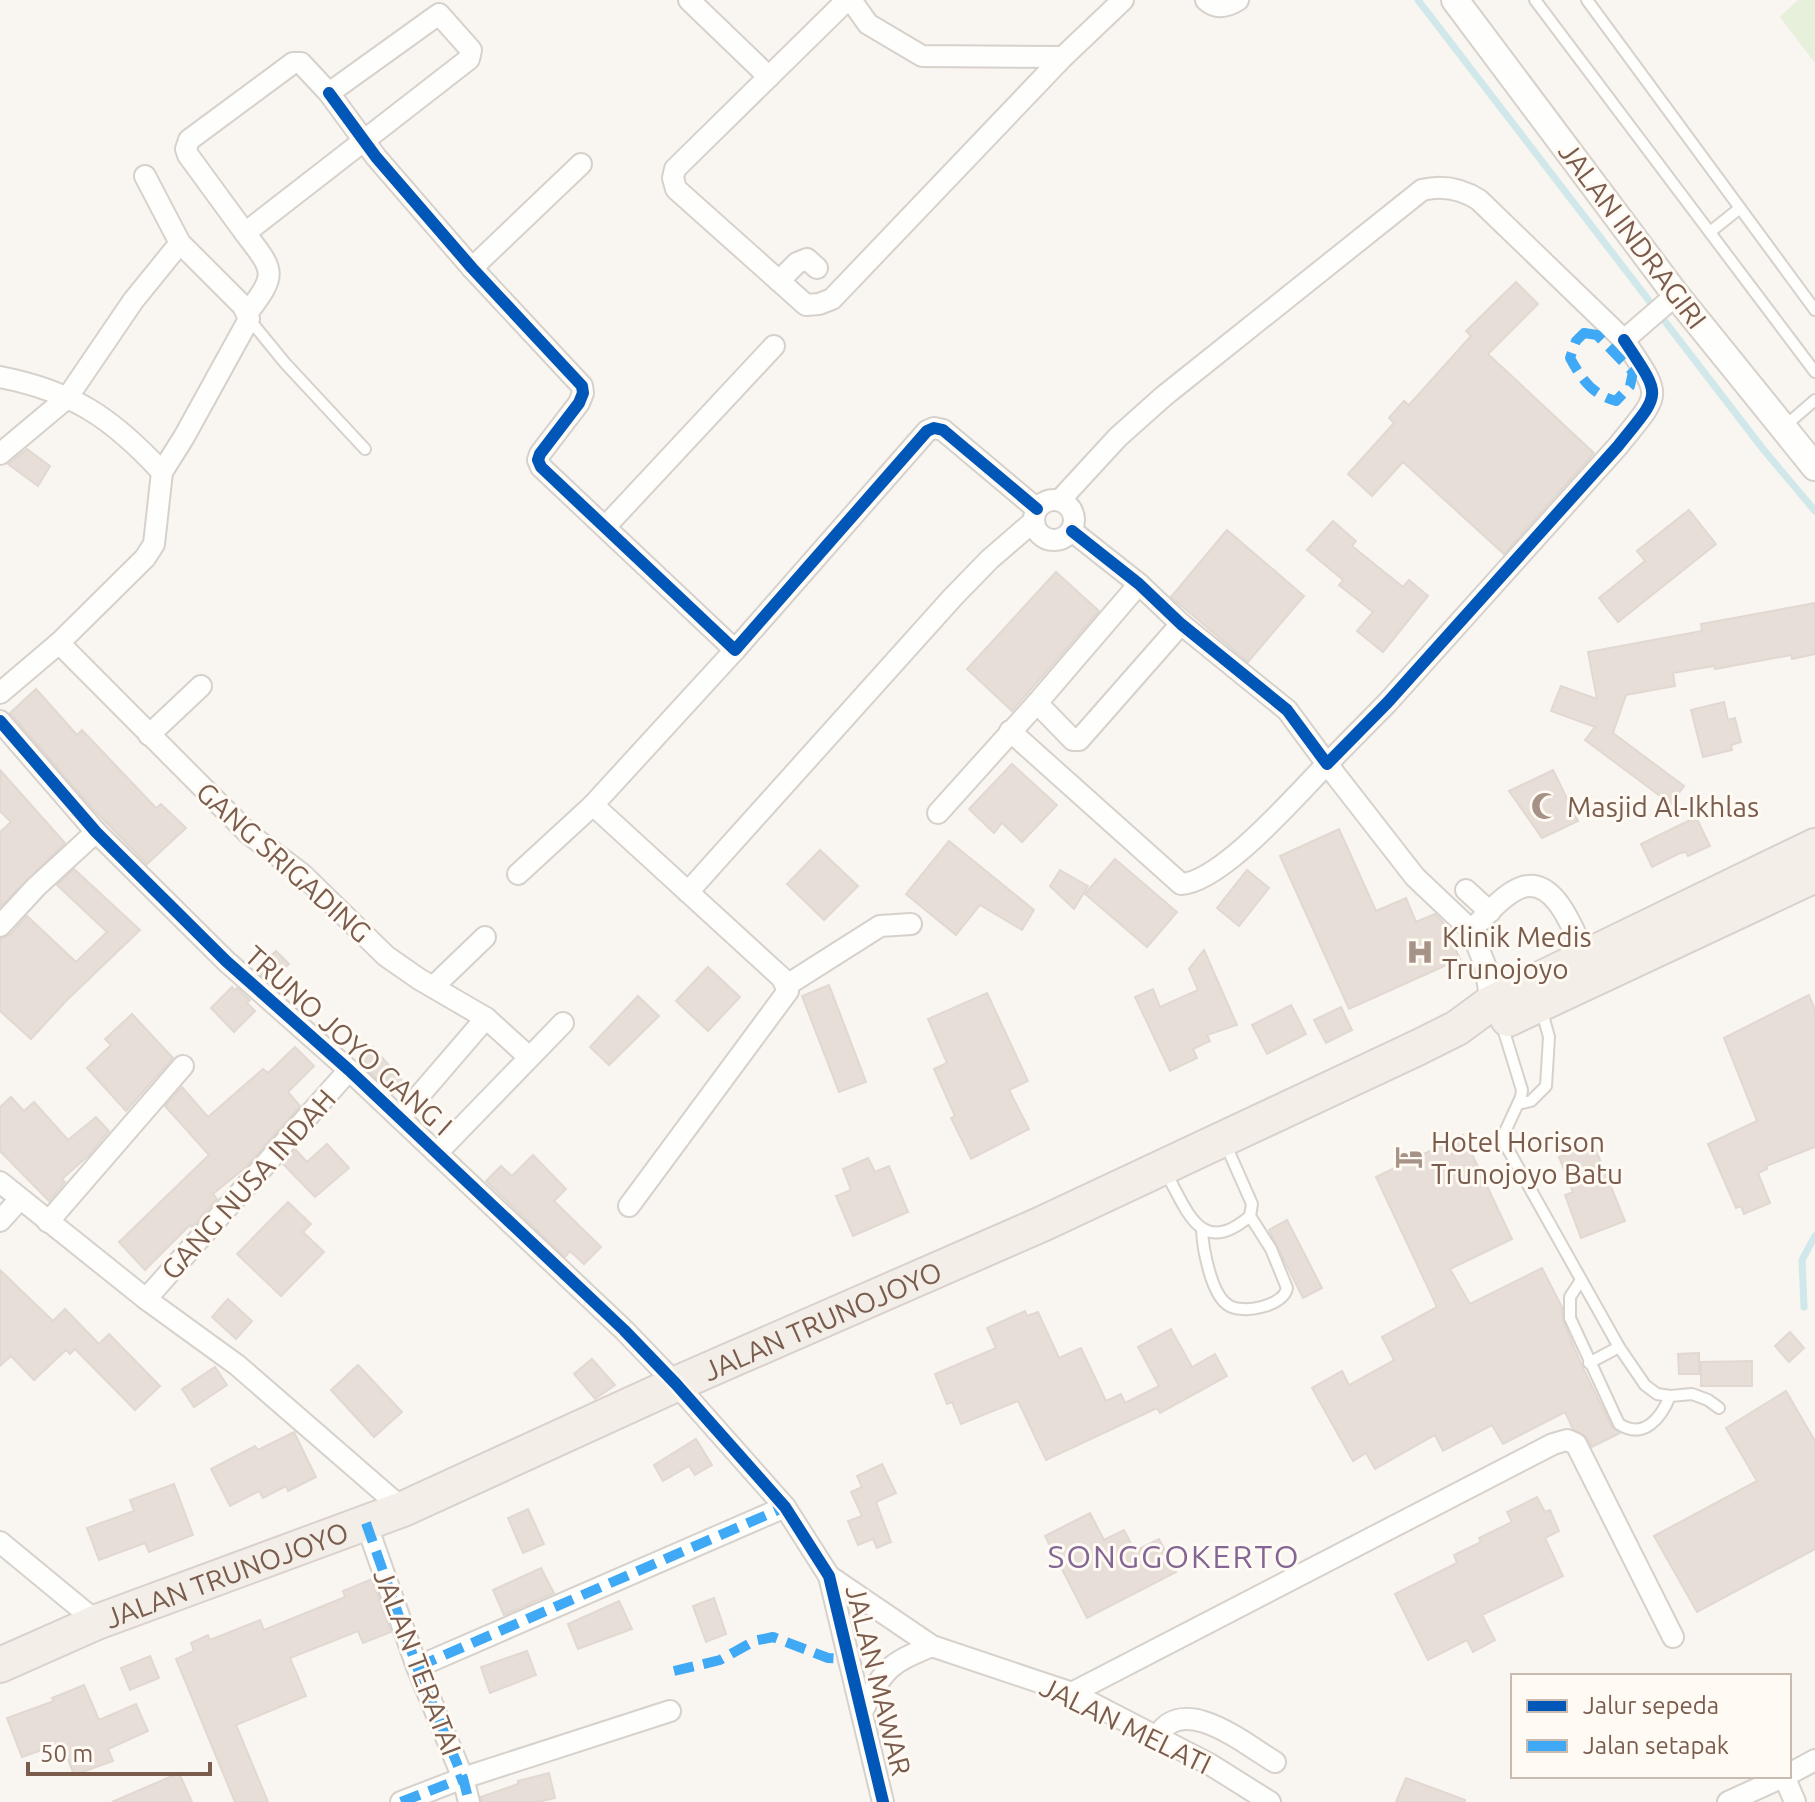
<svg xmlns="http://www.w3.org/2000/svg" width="1815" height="1802" viewBox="0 0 1815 1802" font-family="Ubuntu,sans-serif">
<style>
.green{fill:#e7f0db}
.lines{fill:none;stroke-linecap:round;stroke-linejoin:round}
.stream{stroke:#d0e8ea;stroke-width:7}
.building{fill:#e6ded7;stroke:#e2d8d2;stroke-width:2}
.service-casing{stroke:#d7d1cb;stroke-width:14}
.minor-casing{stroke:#d7d1cb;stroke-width:24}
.tertiary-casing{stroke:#d7d1cb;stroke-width:30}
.primary-casing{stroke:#dad1cc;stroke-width:38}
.service{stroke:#fefefd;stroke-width:10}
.minor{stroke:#fefefd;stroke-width:20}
.tertiary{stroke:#fefefd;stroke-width:26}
.primary{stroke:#f3eee8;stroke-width:34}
.quiet{stroke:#3fa9f5;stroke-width:10;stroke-dasharray:20 10;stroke-linecap:butt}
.cycleway-casing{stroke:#fffaf3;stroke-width:17}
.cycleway{stroke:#0057b8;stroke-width:12}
.labels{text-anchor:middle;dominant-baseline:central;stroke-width:6;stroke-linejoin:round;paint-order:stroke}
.street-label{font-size:28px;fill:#7a5c4d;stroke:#fffaf3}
.poi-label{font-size:28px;fill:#7a5c4d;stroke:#fffaf3;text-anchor:start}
.quarter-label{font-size:32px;letter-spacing:2px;fill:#846695;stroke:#fffaf3}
</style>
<rect width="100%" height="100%" fill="#f9f5f0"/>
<polygon class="green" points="1798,0 1815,0 1815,63 1780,17"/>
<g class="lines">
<g class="stream">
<polyline points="1418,0 1763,449 1815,511"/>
<polyline points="1804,1307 1802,1260 1815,1236"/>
</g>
</g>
<g class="building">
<polygon points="1516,282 1538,304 1488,354 1594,453 1504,554 1403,462 1372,496 1348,474 1394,423 1389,418 1404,401 1409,405 1471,336 1466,331"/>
<polygon points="27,449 50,466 38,486 8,464"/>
<polygon points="1689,510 1716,544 1618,622 1599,598 1645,561 1637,551"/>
<polygon points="1333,521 1356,541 1352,546 1403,587 1409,580 1428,596 1383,652 1357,631 1373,612 1339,585 1343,580 1307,550"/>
<polygon points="1227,530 1304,596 1248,662 1171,597"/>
<polygon points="1056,572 1099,611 1012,711 967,669"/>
<polygon points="1815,603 1815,654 1792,659 1791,655 1715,669 1714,666 1673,673 1675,686 1626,695 1613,733 1684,786 1671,804 1585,740 1595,727 1551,711 1561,686 1597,699 1588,652 1702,631 1701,624"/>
<polygon points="36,689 77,735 82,730 156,808 161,804 186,828 147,864 94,810 10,713"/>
<polygon points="1724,702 1728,720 1735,718 1741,742 1731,745 1732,750 1703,757 1691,710"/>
<polygon points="1012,764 1057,805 1022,842 1002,823 994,833 969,809"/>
<polygon points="0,770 65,843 0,907 0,832 11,822 0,811"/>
<polygon points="1553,770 1578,821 1542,838 1509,791"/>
<polygon points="1696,817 1710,846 1688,856 1686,852 1680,853 1652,867 1641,844"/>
<polygon points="1339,829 1376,911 1406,898 1416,922 1435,914 1443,922 1460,959 1349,1009 1280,856"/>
<polygon points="949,841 1034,910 1022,930 980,905 956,935 906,894"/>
<polygon points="820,850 858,886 824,920 787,884"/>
<polygon points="1115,859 1177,912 1147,947 1085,894"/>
<polygon points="74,869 140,930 67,1000 31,1039 0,1011 0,939 10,935 27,916 76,962 107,932 57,885"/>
<polygon points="1060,870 1088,886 1074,909 1050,886"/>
<polygon points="1247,870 1269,888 1239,926 1217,908"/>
<polygon points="1204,950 1237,1025 1207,1035 1210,1041 1193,1049 1197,1058 1170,1071 1135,997 1153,989 1160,1007 1198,990 1189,969"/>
<polygon points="276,951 289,964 269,982 256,970"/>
<polygon points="708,967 740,997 708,1031 676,1001"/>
<polygon points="829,985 866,1082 839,1092 802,996"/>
<polygon points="232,987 234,990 237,988 250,1000 247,1003 255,1011 234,1032 211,1008"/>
<polygon points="987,993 1028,1081 1009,1090 1029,1129 971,1159 951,1118 955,1116 934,1069 947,1063 928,1019"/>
<polygon points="1809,995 1815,1010 1815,1147 1766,1166 1767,1169 1758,1173 1770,1203 1744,1214 1741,1206 1736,1208 1708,1144 1757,1121 1724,1038"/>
<polygon points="638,996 659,1016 609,1065 590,1047"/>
<polygon points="1291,1005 1306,1034 1267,1054 1252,1025"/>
<polygon points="1341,1007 1352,1030 1326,1043 1314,1020"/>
<polygon points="132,1014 173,1058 126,1111 87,1068 111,1045 105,1039"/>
<polygon points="295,1047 314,1066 288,1092 300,1106 247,1166 213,1194 217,1199 192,1227 190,1225 145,1270 119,1242 209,1155 165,1106 182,1087 208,1117 263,1069 268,1073"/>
<polygon points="373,1047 405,1084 393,1094 358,1061"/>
<polygon points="11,1097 24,1111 34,1102 68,1140 96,1117 109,1131 89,1155 62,1179 65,1182 49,1201 0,1151 0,1107"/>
<polygon points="1463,1135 1512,1239 1450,1269 1470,1304 1542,1268 1562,1307 1563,1321 1582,1366 1612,1427 1620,1433 1592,1447 1587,1437 1573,1429 1565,1412 1503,1444 1492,1425 1443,1451 1435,1435 1375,1469 1366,1453 1353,1461 1312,1388 1342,1371 1349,1385 1394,1360 1382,1337 1437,1307 1376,1177"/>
<polygon points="1593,1143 1625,1221 1581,1238 1565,1195 1573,1192 1559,1157"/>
<polygon points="327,1144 349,1168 315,1197 283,1164 296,1150 307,1162"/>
<polygon points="533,1155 566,1189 554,1201 601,1247 584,1264 570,1251 565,1257 486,1181 501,1166 512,1176"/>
<polygon points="868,1158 875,1172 889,1166 908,1212 853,1236 836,1196 851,1190 843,1169"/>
<polygon points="288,1202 311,1224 303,1232 324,1252 281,1296 237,1254"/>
<polygon points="1287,1220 1322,1288 1303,1298 1269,1230"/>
<polygon points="0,1270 53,1321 65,1309 99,1344 109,1334 160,1386 135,1410 75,1349 70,1354 66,1350 34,1380 11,1356 0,1366"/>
<polygon points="228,1299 252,1321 236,1339 212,1317"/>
<polygon points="1025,1311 1027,1316 1038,1312 1059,1358 1081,1348 1106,1401 1121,1394 1125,1403 1159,1386 1138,1347 1171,1329 1192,1367 1215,1354 1227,1376 1160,1413 1157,1408 1046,1460 1018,1401 961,1424 952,1402 947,1404 935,1374 996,1348 987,1328"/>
<polygon points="1790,1332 1804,1348 1789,1362 1775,1346"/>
<polygon points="1699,1353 1699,1374 1679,1374 1678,1354"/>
<polygon points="592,1359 615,1385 595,1399 574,1374"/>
<polygon points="1752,1361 1752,1386 1701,1386 1701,1362"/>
<polygon points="358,1365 402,1412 374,1437 331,1390"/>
<polygon points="215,1367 227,1385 194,1407 182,1389"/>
<polygon points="1786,1391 1815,1441 1815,1549 1697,1612 1654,1536 1757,1481 1726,1428"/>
<polygon points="294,1432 316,1477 288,1491 286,1486 263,1498 259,1491 230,1506 211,1469 255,1446 258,1450"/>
<polygon points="696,1439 712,1465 695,1475 689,1466 663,1481 654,1465"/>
<polygon points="882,1464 896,1493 876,1502 891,1542 877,1548 873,1539 858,1545 848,1521 862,1516 851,1492 862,1487 857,1476"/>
<polygon points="174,1484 193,1535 149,1552 145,1543 99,1560 87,1528 134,1511 130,1500"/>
<polygon points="1537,1497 1545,1512 1550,1510 1559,1531 1545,1538 1563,1576 1482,1615 1495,1640 1473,1652 1467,1640 1428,1660 1395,1594 1457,1563 1454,1555 1481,1542 1479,1538 1512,1522 1507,1512"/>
<polygon points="528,1509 544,1544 523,1553 508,1518"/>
<polygon points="1090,1513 1104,1540 1124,1530 1135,1551 1159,1539 1176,1572 1087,1618 1045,1536"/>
<polygon points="541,1568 554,1593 504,1615 493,1590"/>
<polygon points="372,1579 391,1632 363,1643 358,1631 290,1658 306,1696 236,1725 268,1802 235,1802 176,1659 194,1651 191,1643 208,1635 210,1640 260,1620 264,1630 345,1597 343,1591"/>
<polygon points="714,1598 726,1634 706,1642 693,1606"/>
<polygon points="619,1601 632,1629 578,1649 568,1624"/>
<polygon points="527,1651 536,1675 490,1693 481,1667"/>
<polygon points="150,1656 159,1678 130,1690 121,1668"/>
<polygon points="84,1685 99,1720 136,1704 148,1731 108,1749 113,1761 74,1775 62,1743 22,1757 7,1718 54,1701 52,1698"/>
<polygon points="179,1773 192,1802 112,1802"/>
<polygon points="549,1773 555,1798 538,1802 482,1802 481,1797 518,1784 518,1781"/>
<polygon points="1406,1778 1465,1800 1465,1802 1396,1802"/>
</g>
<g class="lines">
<g class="service-casing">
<g id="service">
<polyline points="1535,0 1815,372"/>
<polyline points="1587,0 1815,310"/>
<polyline points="1710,232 1740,208"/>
<polyline points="249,319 285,363 365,449"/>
<polyline points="1785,426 1815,400"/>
<polyline points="1502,1025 1522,1090 1521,1097 1503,1136 1505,1144 1619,1347 1645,1385 1657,1394 1670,1396 1692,1394 1708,1400 1719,1408"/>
<polyline points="1518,1104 1531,1101 1546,1086 1549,1037 1541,1008"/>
<path d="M 1166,1173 C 1188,1212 1201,1258 1250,1216 L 1252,1204 L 1225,1143"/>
<path d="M 1202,1230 C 1203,1249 1211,1294 1228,1305 C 1242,1315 1284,1306 1287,1288 L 1271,1249 L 1250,1216"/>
<path d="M 1581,1280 L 1570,1297 L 1570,1318 L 1619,1424 C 1644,1440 1661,1418 1670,1396"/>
<polyline points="1589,1363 1619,1347"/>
</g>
</g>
<g class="minor-casing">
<g id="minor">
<polyline points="689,0 769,77"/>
<polyline points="847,0 675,169 673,178 676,189 806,305 819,304 832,299 1063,57 1123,0"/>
<polyline points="851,0 868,24 922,56 1063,57"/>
<path d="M 1206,0 C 1216,9 1227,7 1238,0"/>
<polygon points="439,14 471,50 469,59 245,233 188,155 186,149 189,140 293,63 301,63 329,93"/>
<polyline points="329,93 376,157 472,268 582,386 583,393 579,403 540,454 538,460 541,467 735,650 927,431 934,428 943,430 1037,509"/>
<path d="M 245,233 C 274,271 278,273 248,312"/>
<polyline points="472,268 581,164"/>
<polyline points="779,281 797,263 807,259 817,268"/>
<path d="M 0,377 C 73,391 113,419 162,472"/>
<polyline points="0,454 67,398 133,301 180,243"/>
<path d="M 1060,500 L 1118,437 L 1164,396 L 1422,190 C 1442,185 1462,189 1479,200 L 1624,340 L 1676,295"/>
<circle cx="1054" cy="520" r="20"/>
<polyline points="606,526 774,346"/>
<path d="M 1072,531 L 1139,584 L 1181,624 L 1287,710 L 1327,764 L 1388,702 L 1618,446 C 1662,391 1663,399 1624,340"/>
<polyline points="59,643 249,834 302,874 386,956 419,979 486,1018 529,1057"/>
<polyline points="0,693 59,643 145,558 154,544 162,472 184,437 249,319 243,306 180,243 145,176"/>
<polyline points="1037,703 1073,740 1079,740 1181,624"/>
<polyline points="0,721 96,832 226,961 349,1070 624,1330 676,1384 785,1507 829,1576 883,1802"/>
<path d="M 1010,731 L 1181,884 C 1222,882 1297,794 1327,764 L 1415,877 L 1471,930 L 1485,965 L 1491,1003"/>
<polyline points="149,735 201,686"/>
<polyline points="938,813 1037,703 1139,584"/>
<polyline points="518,874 593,805"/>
<polyline points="1466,890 1490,912"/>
<polyline points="688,892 953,597 990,559 1034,521"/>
<polyline points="0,926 36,887 96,832"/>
<path d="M 1471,930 C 1485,917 1501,896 1520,888 C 1555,874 1574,932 1585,955"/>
<polyline points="787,985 880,926 911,924"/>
<polyline points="433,987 485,937"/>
<polyline points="400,1118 486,1018"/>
<polyline points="437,1153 563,1023"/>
<polyline points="0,1182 146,1299 237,1365 403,1509"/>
<polyline points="629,1206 788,991 782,978 593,805 735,650"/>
<polyline points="0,1221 20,1199"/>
<polyline points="48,1222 183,1066"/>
<polyline points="146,1299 349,1070"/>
<polyline points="366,1523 417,1667 463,1778 469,1802"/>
<polyline points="0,1542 97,1622"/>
<polyline points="829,1576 932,1646 1072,1693 1211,1765 1270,1802"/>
<polyline points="417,1667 785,1507"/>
<polyline points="1072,1693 1553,1444 1567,1440 1576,1444 1673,1637"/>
<path d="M 863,1710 C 885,1668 888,1664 932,1646"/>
<path d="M 1157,1737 C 1183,1692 1243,1743 1275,1762"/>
<polyline points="1789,1774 1815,1760"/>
<polyline points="1784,1776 1795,1802"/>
<polyline points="401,1802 463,1778 670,1711"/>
<polyline points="1728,1802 1785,1776"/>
</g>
</g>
<g class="tertiary-casing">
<polyline id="tertiary" points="1455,0 1676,295 1815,467"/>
</g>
<g class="primary-casing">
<g id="primary">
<polyline points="1508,1019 1815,875"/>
<path id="s1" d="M 0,1665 L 97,1622 L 403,1509 L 676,1384 L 1042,1224 L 1417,1048 L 1457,1028 L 1491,1003 L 1815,846"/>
</g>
</g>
<use href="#service" class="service"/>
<use href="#minor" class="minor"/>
<use href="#tertiary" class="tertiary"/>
<use href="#primary" class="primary"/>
<g class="quiet">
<path d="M 1584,333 L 1597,335 L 1633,372 L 1630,386 L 1616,401 C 1591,394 1582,379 1570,358 L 1576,341 Z"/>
<polyline points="366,1523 417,1667 463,1778 469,1802"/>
<polyline points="417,1667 785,1507"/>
<polyline points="674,1671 720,1660 754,1641 773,1637 828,1658 850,1659"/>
<polyline points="401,1802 463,1778"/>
</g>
<g class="cycleway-casing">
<g id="cycleway">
<polyline points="329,93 376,157 472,268 582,386 583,393 579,403 540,454 538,460 541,467 735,650 927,431 934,428 943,430 1037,509"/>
<path d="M 1072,531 L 1139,584 L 1181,624 L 1287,710 L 1327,764 L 1388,702 L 1618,446 C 1662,391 1663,399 1624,340"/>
<polyline points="0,721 96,832 226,961 349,1070 624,1330 676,1384 785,1507 829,1576 883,1802"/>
</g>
</g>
<use href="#cycleway" class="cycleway"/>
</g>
<defs>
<g id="mosque-bare" transform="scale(2.16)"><path d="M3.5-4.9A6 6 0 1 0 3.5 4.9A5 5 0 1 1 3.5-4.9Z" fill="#a69286" stroke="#fffaf3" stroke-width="2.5" paint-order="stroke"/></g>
<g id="hospital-bare" transform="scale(2.16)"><path d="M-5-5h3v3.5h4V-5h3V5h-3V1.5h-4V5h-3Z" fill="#a69286" stroke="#fffaf3" stroke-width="2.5" paint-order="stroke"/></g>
<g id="hotel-bare" transform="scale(2.16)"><path d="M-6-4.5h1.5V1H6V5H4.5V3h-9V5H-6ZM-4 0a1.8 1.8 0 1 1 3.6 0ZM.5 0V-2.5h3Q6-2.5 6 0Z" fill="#a69286" stroke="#fffaf3" stroke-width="2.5" paint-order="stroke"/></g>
</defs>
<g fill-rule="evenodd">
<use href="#mosque-bare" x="1545" y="806"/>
<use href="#hospital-bare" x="1420" y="952"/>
<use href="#hotel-bare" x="1409" y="1157"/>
</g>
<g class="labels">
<g class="street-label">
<text transform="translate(1633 235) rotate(53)">JALAN INDRAGIRI</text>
<text transform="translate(284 862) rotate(42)">GANG SRIGADING</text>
<text transform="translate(349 1040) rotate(42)">TRUNO JOYO GANG I</text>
<text transform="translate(248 1184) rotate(-48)">GANG NUSA INDAH</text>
<text stroke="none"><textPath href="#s1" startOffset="892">JALAN TRUNOJOYO</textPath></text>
<text stroke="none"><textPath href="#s1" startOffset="244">JALAN TRUNOJOYO</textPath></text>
<text transform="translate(418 1662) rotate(69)">JALAN TERATAI</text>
<text transform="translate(879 1680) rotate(76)">JALAN MAWAR</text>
<text transform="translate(1126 1725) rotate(26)">JALAN MELATI</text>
</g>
<g class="poi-label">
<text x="1567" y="806">Masjid Al-Ikhlas</text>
<text x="1442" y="936">Klinik Medis<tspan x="1442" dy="32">Trunojoyo</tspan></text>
<text x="1431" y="1141">Hotel Horison<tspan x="1431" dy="32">Trunojoyo Batu</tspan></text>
</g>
<g class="quarter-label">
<text x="1174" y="1556">SONGGOKERTO</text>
</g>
</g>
<rect x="1511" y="1674" width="280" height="104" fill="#fffaf3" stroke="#cabbb1" stroke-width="2"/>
<rect x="1527" y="1700" width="40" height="12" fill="#0057b8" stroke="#cabbb1" stroke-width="2"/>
<text x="1583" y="1714" font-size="24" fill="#7a5c4d">Jalur sepeda</text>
<rect x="1527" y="1740" width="40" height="12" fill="#3fa9f5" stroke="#cabbb1" stroke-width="2"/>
<text x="1583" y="1754" font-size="24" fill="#7a5c4d">Jalan setapak</text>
<path d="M28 1762v12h182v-12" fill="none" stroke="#7a5c4d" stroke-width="4"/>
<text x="40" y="1762" font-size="24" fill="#7a5c4d" stroke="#fffaf3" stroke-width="6" paint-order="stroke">50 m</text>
</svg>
